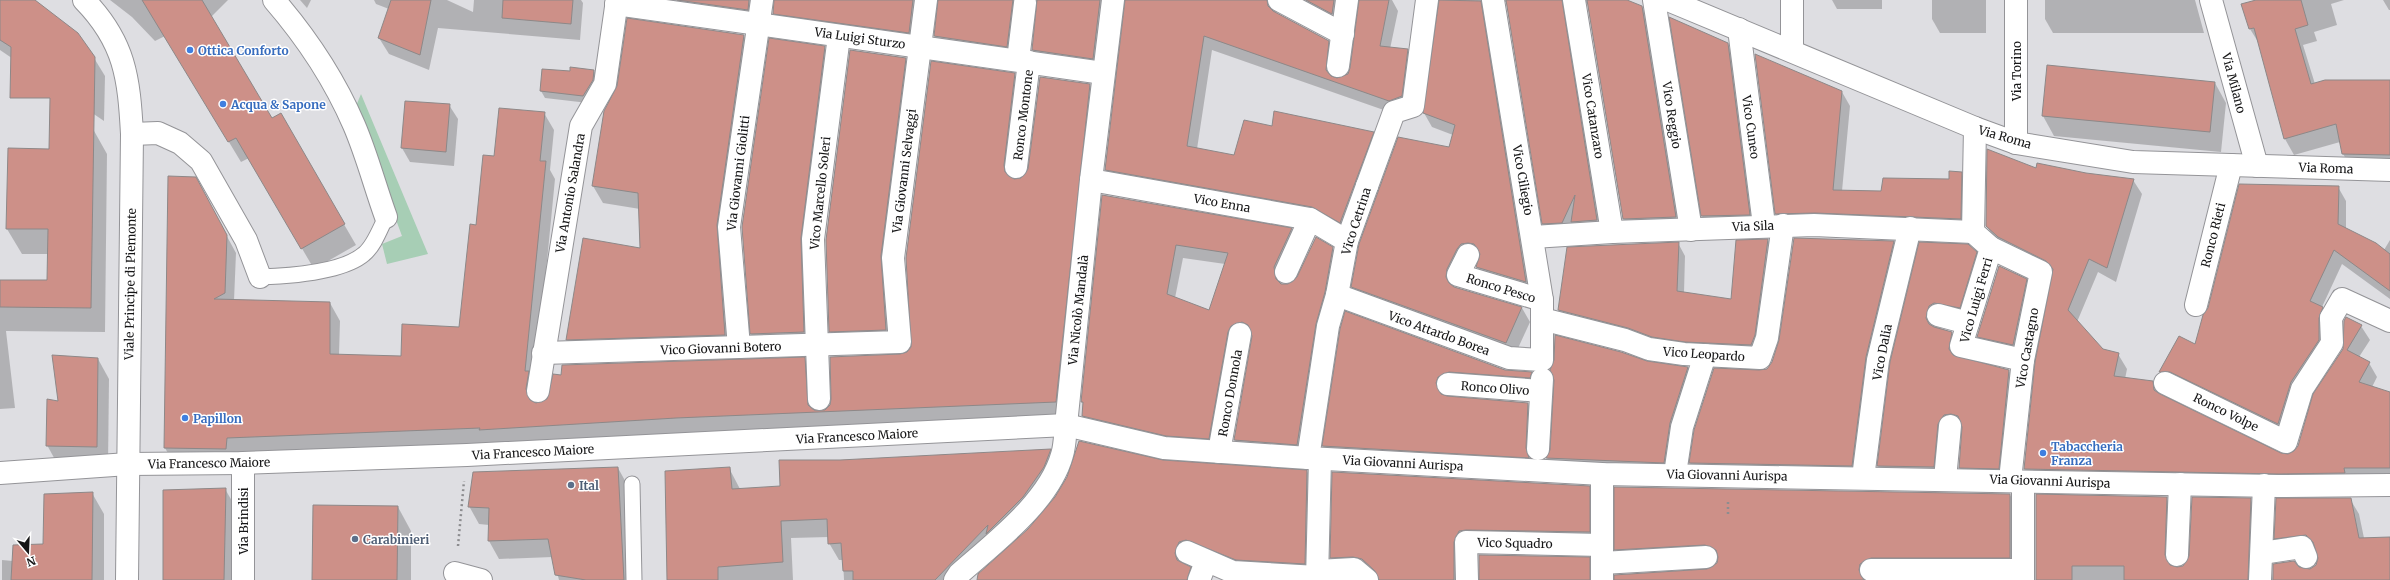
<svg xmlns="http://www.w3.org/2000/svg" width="2390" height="580" viewBox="0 0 2390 580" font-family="Merriweather,serif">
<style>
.green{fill:#a7ceb5}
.shadow{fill:#0003;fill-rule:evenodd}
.building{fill:#cd9088;stroke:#8d8888;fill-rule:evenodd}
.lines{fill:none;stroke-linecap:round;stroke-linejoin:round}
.service-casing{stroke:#949498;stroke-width:17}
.pedestrian-casing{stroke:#949498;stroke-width:24}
.minor-casing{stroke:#949498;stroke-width:24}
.tertiary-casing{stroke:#949498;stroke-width:24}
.secondary-casing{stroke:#949498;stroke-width:24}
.path{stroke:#8d8d90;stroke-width:2.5;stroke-dasharray:2 3;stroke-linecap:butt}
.service{stroke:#fff;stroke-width:15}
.pedestrian{stroke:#fff;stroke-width:22}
.minor{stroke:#fff;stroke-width:22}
.tertiary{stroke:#fff;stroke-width:22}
.secondary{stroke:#fff;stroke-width:22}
.shop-dot{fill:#3f7fe0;stroke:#fff;stroke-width:1.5}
.service-dot{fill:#5c6f8a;stroke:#fff;stroke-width:1.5}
.labels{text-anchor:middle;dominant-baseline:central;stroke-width:3;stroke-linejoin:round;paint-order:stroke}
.street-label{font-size:12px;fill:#161617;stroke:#fff}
.shop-label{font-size:12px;font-weight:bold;fill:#366cbe;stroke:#fff;text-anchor:start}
.service-label{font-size:12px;font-weight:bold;fill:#4e5e75;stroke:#fff;text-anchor:start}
</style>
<rect width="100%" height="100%" fill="#dedee2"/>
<polygon class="green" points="361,94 428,254 387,264 382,244 402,236 363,131 356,106"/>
<g class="shadow">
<polygon points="0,0 34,0 94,58 105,76 104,121 0,50"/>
<polygon points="110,0 228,0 211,17 272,119 280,114 356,245 314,269 249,158 241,162 165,36 155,41 132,17"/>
<polygon points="300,0 311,0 307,8"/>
<polygon points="374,0 447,0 473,12 474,0 581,0 583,3 580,40 438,28 429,70 389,54 379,38 389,9 376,4"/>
<polygon points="635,0 1344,0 1341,28 1280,4 1276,13 1328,41 1337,56 1334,77 1343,79 1351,68 1360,0 1392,0 1398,11 1390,49 1407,50 1416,65 1398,115 1212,50 1197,149 1235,156 1273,127 1373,132 1381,147 1349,237 1114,184 1106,170 1126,4 1124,2 1116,3 1101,73 1041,65 1033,50 1038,7 1036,5 1028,6 1015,61 944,51 935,36 939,3 937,2 930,3 917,47 782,28 774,13 774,3 772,2 756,24"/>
<polygon points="1440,0 1625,0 1642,7 1650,21 1684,231 1632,233 1624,219 1588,4 1581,1 1605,234 1551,238 1543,224 1507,2 1499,2 1534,296 1485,281 1477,267 1480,257 1476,256 1464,264 1454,288 1522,308 1530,322 1514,357 1360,301 1352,287 1450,148 1453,135 1432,127 1424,113"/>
<polygon points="1832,0 1882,0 1882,9 1837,9"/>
<polygon points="1932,0 1986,0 1986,33 1940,33 1932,19"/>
<polygon points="2045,0 2195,0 2204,33 2053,33 2045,19"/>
<polygon points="2259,0 2344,0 2331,4 2337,25 2314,32 2317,41 2303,45 2315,84 2390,80 2390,171 2353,170 2343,154 2340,142 2294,155 2285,139 2260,45 2250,29"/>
<polygon points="2383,0 2390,0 2390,10 2389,10"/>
<polygon points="1671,20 1727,44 1735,58 1758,229 1711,230 1702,216"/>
<polygon points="744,36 754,53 726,243 735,352 577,357 567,340 641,249 640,209 603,203 593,186"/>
<polygon points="824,47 833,61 812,346 760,348 751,334"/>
<polygon points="905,59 913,72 893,343 838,345 830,331"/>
<polygon points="543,70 571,72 594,71 598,78 588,103 545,98 541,91"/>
<polygon points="1014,74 1024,91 1013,180 1022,179 1090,85 1100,102 1065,419 175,465 165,448 205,196 236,253 234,301 330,303 340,321 339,355 402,357 460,328 477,226 495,157 544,113 554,130 550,170 555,179 535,384 538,389 535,405 548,400 561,376 804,358 814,376 816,412 820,412 901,355 908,353 912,347"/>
<polygon points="2215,83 2226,103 2221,152 2054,136 2043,116"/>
<polygon points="1842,92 1850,106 1842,191 1882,192 1950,180 1961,173 1969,186 1968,232 1784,227 1776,214"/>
<polygon points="449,105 458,119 454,166 410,162 402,148"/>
<polygon points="93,129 107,154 105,332 6,331 15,408 0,409 0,284 48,281 49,254 22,254 7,229 50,150"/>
<polygon points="2037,169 2133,180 2142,194 2116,282 2098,272 2077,322 2102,350 2118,354 2127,369 2125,379 2152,382 2160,396 2280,454 2287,455 2294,453 2299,446 2314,395 2361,326 2370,340 2359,357 2369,363 2377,377 2372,387 2390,393 2390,481 2033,483 2025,469 2053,274 2007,252 1995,241 1987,226"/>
<polygon points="2338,187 2346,201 2346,229 2384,250 2390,240 2390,299 2342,264 2322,307 2330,322 2286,438 2168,386 2160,372 2179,338 2196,346"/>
<path d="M 1103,196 L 1291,229 L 1299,242 L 1281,281 L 1282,285 L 1288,285 L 1332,248 L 1340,261 L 1304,457 L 1242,453 L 1235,440 L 1253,337 L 1251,334 L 1243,335 L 1216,451 L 1090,429 L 1083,416 L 1084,405 L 1082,402 ZM 1183,258 L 1225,264 L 1210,311 L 1175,298 Z"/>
<polygon points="1768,240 1775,252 1761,348 1693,354 1567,322 1559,310 1678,243 1685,256 1684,293 1732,300"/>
<polygon points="1893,242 1901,255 1859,479 1698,476 1690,463 1759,371 1767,369"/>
<polygon points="1920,243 1976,253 1982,264 1966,318 1936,317 1932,324 1952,333 1958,344 1955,357 2009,371 2015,382 2004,479 1966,478 1960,468 1963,426 1958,424 1939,478 1884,477 1878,466 1891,362"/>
<polygon points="2026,280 2032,290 2019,355 1984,347 1978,337"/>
<polygon points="1341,329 1504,371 1531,373 1539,386 1445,390 1443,396 1528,404 1535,416 1534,467 1331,459 1323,446"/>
<polygon points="98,359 109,379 108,466 58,465 47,445 59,402"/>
<polygon points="1688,368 1695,381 1671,475 1554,471 1547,458 1551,450"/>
<polygon points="1050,450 1060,467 962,580 844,580 843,560 839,560 829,543 829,537 791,538 793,580 669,580 729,468 740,489 781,487 840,461"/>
<polygon points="1163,461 1307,471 1315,487 1313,578 1184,562 1184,564 1190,568 1197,580 979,580 1044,513 1067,479"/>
<polygon points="618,468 628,486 633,580 559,580 553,557 499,559 489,541 489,525 479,524 469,506"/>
<polygon points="1589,487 1598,502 1598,547 1475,544 1462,580 1378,580 1340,573 1331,558"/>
<polygon points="225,489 235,506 234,580 163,580"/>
<polygon points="92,493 104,514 104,580 2,580 2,560 13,561 44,545"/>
<polygon points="2010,495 2019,510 2019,572 1868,580 1615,580 1707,570 1718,563 1715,559 1624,565 1616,549"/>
<polygon points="2166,498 2175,513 2173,567 2184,567 2250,499 2259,514 2256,580 2036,580"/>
<polygon points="2350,499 2359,514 2364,538 2390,538 2390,580 2272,580 2274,565 2297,567 2305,570 2316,566 2319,559 2315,550 2284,553 2275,538"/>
<polygon points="398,507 411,531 411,580 313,580"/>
<polygon points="1589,558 1598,573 1598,580 1479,580"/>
</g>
<g class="building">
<polygon points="0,0 35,0 78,33 95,57 91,308 0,307 0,280 47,280 48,229 6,229 8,148 49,149 50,98 10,98 11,47 0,40"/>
<polygon points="142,0 202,0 272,118 281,113 345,224 301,249 236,138 228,142"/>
<polygon points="391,0 431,0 420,55 378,38"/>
<polygon points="503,0 573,0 571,24 502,18"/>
<polygon points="677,0 749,0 748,10"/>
<polygon points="774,0 913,0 909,33 773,14"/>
<polygon points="938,0 1013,0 1007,47 934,36"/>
<polygon points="1037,0 1100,0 1093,59 1032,50"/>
<polygon points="1125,0 1267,0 1268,6 1273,11 1329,41 1326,70 1331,76 1337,78 1348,74 1350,68 1359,0 1389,0 1380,46 1408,49 1402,96 1389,101 1204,36 1187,146 1234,155 1244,120 1272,126 1274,111 1374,132 1340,223 1312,207 1105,170"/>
<polygon points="1306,0 1334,0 1332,14"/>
<polygon points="1439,0 1481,1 1526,282 1476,267 1480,254 1474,244 1468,243 1461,244 1457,249 1447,269 1446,277 1449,283 1454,287 1522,307 1506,343 1351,287 1359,244 1398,137 1449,147 1455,125 1423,113"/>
<polygon points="1506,0 1562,0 1597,220 1571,222 1575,195 1562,223 1542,224"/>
<polygon points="1587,0 1627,0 1642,6 1676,217 1623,219"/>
<polygon points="2256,0 2301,0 2308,25 2295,29 2311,84 2325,80 2390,80 2390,155 2342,154 2336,124 2284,139 2254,28 2249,29 2241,4"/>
<polygon points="1669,17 1728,43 1750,215 1701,216"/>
<polygon points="627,18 744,35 717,225 725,335 566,340 583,238 640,248 638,193 592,186 604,111 617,86"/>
<polygon points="769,38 825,46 801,238 804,332 750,334 742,227"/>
<polygon points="850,50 906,58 881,256 886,330 829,332 826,240"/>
<polygon points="1755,54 1842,91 1833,190 1881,191 1883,178 1949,179 1949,171 1962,172 1961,219 1815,213 1775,214"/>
<polygon points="931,61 1015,73 1004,165 1005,172 1014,179 1021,178 1028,169 1040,77 1090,84 1056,402 676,418 479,430 480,428 227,438 226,449 164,448 168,176 196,177 227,235 225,293 214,299 330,302 330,354 401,356 402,324 459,327 470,224 476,225 483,155 494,156 499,108 545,112 540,161 546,161 525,371 529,371 526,389 530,400 536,403 547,399 553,374 561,375 562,365 805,357 808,405 814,410 825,410 830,405 831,399 830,357 900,354 907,352 911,347 906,258"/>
<polygon points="2047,65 2215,82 2210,132 2042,116"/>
<polygon points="570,67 594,70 593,80 583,96 540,91 542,69 570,71"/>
<polygon points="405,101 450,104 446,152 401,148"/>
<polygon points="1987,149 2036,168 2037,163 2086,173 2134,179 2107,268 2089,259 2068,310 2103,349 2119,353 2114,376 2153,381 2154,390 2160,394 2281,453 2288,454 2294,451 2298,446 2313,394 2343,349 2344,321 2346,317 2362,325 2347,350 2370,362 2359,382 2390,392 2390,468 2344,468 2345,473 2278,474 2024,469 2035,362 2053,269 2046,261 1998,237 1986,226"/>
<polygon points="2239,184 2339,186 2338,224 2376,243 2390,254 2390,291 2334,250 2310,301 2323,307 2319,318 2319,340 2291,382 2278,424 2170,372 2159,372 2179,336 2195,344 2203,315 2208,308"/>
<path d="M 1102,195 L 1292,228 L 1274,267 L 1276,279 L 1281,284 L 1288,284 L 1297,277 L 1316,237 L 1333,247 L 1325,292 L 1316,324 L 1297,445 L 1234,440 L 1252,336 L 1248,325 L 1242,322 L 1231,326 L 1228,332 L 1209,439 L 1166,436 L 1082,416 L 1083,402 L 1081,402 ZM 1176,245 L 1228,253 L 1209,310 L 1167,294 Z"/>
<polygon points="1794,238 1894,241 1866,357 1852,466 1689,463 1694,430 1714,368 1759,370 1767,369 1772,362 1779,340"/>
<polygon points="1768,239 1755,335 1751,345 1685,342 1652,337 1628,328 1558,310 1567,247 1679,242 1677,291 1731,299 1736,240"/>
<polygon points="1919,242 1968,244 1977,252 1960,308 1934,303 1929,306 1926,318 1929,324 1934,327 1952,332 1949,349 1953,355 2009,370 1999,469 1959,468 1962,427 1958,416 1951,414 1944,415 1938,424 1934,467 1877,466 1890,362"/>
<polygon points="1999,266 2027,279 2013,345 1977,337"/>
<polygon points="1345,311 1505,370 1532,372 1530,378 1449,372 1438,377 1436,383 1441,394 1447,396 1528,403 1526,448 1529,458 1322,446 1340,329"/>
<polygon points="1555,335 1621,352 1647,361 1688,367 1670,423 1664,463 1546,458 1550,450 1554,380 1550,370 1554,360"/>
<polygon points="52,355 98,358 97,447 46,446 47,399 58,401"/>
<polygon points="1079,441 1163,460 1307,470 1305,564 1236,560 1186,540 1179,542 1175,553 1177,560 1191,567 1187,580 977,580 978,574 1028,529 1055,497 1067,477"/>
<polygon points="1051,449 1044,467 1023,497 986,534 988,525 935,580 853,580 853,571 843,571 841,543 828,544 827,519 781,521 783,562 718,567 718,580 667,580 665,471 730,467 732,489 780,486 779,460 840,460"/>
<polygon points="618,467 624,580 586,580 555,575 548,539 488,541 489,508 468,507 473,472"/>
<polygon points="1332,472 1590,486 1590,532 1466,530 1459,531 1454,542 1454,580 1379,580 1375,571 1362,559 1353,557 1330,558"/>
<polygon points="1614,487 2010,494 2010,558 1871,558 1860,564 1859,570 1864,580 1614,580 1614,575 1707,569 1717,563 1718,557 1716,550 1705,545 1614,550"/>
<polygon points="226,488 224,580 163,580 163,490"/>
<polygon points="93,492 92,580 11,580 13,545 43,544 44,494"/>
<polygon points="2036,494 2167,497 2165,555 2170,565 2177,567 2183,566 2189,556 2192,497 2251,498 2248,580 2124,580 2124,566 2072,566 2072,580 2036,580"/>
<polygon points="2276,498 2351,498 2359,538 2390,537 2390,580 2273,580 2273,564 2294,561 2299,567 2310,569 2316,565 2318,558 2313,542 2306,535 2274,539"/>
<polygon points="313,505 398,506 397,580 312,580"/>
<polygon points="1479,555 1590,557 1590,580 1479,580"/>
</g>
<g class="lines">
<g class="service-casing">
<g id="service">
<path d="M 260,277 C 288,276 342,273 364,254 C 374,246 380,229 386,217"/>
<polyline points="632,484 634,580"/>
</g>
</g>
<g class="pedestrian-casing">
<g id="pedestrian">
<polyline points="1018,60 1025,3"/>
<polyline points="1016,167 1029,62"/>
<polyline points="1367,186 1394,112 1413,106 1427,0"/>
<polyline points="1991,248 2041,272 2023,360"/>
<polyline points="1286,272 1310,219"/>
<polyline points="2165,383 2286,442 2302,389 2332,343 2331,318"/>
<polyline points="1448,384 1541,391"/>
<polyline points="1538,449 1542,379"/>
<polyline points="1945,479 1950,426"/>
<polyline points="2262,553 2302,547 2306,557"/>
<polyline points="1602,563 1706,557"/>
<polyline points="1871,570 2023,570"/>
<polyline points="1317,571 1354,569 1367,580"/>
<polyline points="1199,580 1206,562"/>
<polyline points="1467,580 1466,542 1601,545"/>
<polyline points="2260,580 2264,485"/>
</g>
</g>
<g class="minor-casing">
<g id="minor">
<path d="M 274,0 C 306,37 335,81 354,125 C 367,155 375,187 386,217"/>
<polyline points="1279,0 1343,34"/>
<polyline points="1574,0 1612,232"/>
<polyline points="1654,0 1691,230"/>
<polyline points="1792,0 1792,51"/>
<polyline points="2016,0 2016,143"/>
<polyline points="2211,0 2257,166"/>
<polyline points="616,4 1103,73"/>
<polyline points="1739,29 1764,225"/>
<polyline points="1338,66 1347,0"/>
<polyline points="1975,128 1973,232 1991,248 1961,346 2023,360 2010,480"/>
<polyline points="132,134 158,133 180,143 201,161 246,240 260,277"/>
<polyline points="1091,180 1310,219 1347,241"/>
<polyline points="1533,237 1612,232 1814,225 1973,232"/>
<polyline points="1468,255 1458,275 1542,300"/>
<polyline points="1337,295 1509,358 1542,360 1542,300 1493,0"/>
<polyline points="2196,305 2231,165"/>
<polyline points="1938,315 1968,323"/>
<polyline points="2331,318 2342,299 2390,321"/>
<polyline points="1542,319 1625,340 1649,349 1684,354 1760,358 1767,338 1783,225"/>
<polyline points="739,347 729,227 762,0"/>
<polyline points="543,353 900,342 893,258 926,0"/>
<polyline points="538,391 581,126 605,84 617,0"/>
<polyline points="819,399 813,239 839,36"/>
<polyline points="1219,452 1240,334"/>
<polyline points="1308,458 1328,326 1337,295 1347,241 1367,186"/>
<polyline points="1602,474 1602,580"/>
<polyline points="1675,474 1682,427 1705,355"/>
<polyline points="1863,478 1878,360 1910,228"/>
<polyline points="2023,482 2023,580"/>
<polyline points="1187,552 1233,572 1317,577"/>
<polyline points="2177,555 2180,484"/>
<polyline points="455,573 481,580"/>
<polyline points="243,580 243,463"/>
<path d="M 955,580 L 959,574 C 994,543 1049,502 1062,455 C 1065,446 1065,434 1066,425"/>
<polyline points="1317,580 1320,459"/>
</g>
</g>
<g class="tertiary-casing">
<polyline id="tertiary" points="1066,425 1091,180 1113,0"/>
</g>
<g class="secondary-casing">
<g id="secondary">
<path d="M 84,0 C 125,42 129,78 132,134 L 127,580"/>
<polyline points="1668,0 1975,128 2016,143 2133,162 2390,170"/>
<polyline points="0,473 128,464 243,463 467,455 1066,425 1164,448 1308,458 1602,474 2278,486 2390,485"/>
</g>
</g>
<g class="path">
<polyline points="1728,502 1728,517"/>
<polyline points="458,546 464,481"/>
</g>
<use href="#service" class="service"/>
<use href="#pedestrian" class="pedestrian"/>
<use href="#minor" class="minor"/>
<use href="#tertiary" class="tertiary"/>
<use href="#secondary" class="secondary"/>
</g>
<g class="shop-dot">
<circle cx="190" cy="50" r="4"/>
<circle cx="223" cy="104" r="4"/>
<circle cx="185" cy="418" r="4"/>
<circle cx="2043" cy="453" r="4"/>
</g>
<g class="service-dot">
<circle cx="571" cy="485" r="4"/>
<circle cx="355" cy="539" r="4"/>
</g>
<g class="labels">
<g class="street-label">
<text transform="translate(860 38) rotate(8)">Via Luigi Sturzo</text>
<text transform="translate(2016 71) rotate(-90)">Via Torino</text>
<text transform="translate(2234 83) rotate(75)">Via Milano</text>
<text transform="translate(1023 115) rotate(-83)">Ronco Montone</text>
<text transform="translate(1672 115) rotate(81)">Vico Reggio</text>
<text transform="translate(1593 116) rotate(81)">Vico Catanzaro</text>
<text transform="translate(1751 127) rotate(82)">Vico Cuneo</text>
<text transform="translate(2005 137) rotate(16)">Via Roma</text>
<text transform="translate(2326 168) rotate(2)">Via Roma</text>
<text transform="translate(904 171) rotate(-83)">Via Giovanni Selvaggi</text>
<text transform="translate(738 173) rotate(-83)">Via Giovanni Giolitti</text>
<text transform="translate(1523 180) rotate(80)">Vico Ciliegio</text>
<text transform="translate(570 193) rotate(-80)">Via Antonio Salandra</text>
<text transform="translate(820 193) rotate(-84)">Vico Marcello Soleri</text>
<text transform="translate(1222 203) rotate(10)">Vico Enna</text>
<text transform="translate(1356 221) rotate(-72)">Vico Cetrina</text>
<text transform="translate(1753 226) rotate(-2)">Via Sila</text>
<text transform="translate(2213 235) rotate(-76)">Ronco Rieti</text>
<text transform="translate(130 284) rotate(-89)">Viale Principe di Piemonte</text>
<text transform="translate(1501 288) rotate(17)">Ronco Pesco</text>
<text transform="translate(1976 300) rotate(-74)">Vico Luigi Ferri</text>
<text transform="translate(1078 310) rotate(-84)">Via Nicolò Mandalà</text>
<text transform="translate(1439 333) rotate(20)">Vico Attardo Borea</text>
<text transform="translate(721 348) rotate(-2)">Vico Giovanni Botero</text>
<text transform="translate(2027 348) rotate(-80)">Vico Castagno</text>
<text transform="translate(1882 352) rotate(-79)">Vico Dalia</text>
<text transform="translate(1704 354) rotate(4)">Vico Leopardo</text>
<text transform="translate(1495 388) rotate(4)">Ronco Olivo</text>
<text transform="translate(1230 393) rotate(-80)">Ronco Donnola</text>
<text transform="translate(2226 412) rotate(26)">Ronco Volpe</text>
<text transform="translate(857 436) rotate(-3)">Via Francesco Maiore</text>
<text transform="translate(533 452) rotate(-3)">Via Francesco Maiore</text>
<text transform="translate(209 463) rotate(-1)">Via Francesco Maiore</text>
<text transform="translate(1403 463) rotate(3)">Via Giovanni Aurispa</text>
<text transform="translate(1727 475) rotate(1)">Via Giovanni Aurispa</text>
<text transform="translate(2050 481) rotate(2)">Via Giovanni Aurispa</text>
<text transform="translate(243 521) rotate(-90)">Via Brindisi</text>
<text transform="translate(1515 543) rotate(1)">Vico Squadro</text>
</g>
<g class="shop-label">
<text x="198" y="50">Ottica Conforto</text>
<text x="231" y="104">Acqua &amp; Sapone</text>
<text x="193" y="418">Papillon</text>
<text x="2051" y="446">Tabaccheria<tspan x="2051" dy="14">Franza</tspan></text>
</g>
<g class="service-label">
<text x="579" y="485">Ital</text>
<text x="363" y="539">Carabinieri</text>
</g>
</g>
<g transform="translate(28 552) rotate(161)" stroke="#ffffff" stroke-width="3" paint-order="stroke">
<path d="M0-3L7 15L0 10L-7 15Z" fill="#161617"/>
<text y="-6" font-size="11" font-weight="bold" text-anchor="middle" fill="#161617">N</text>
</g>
</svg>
